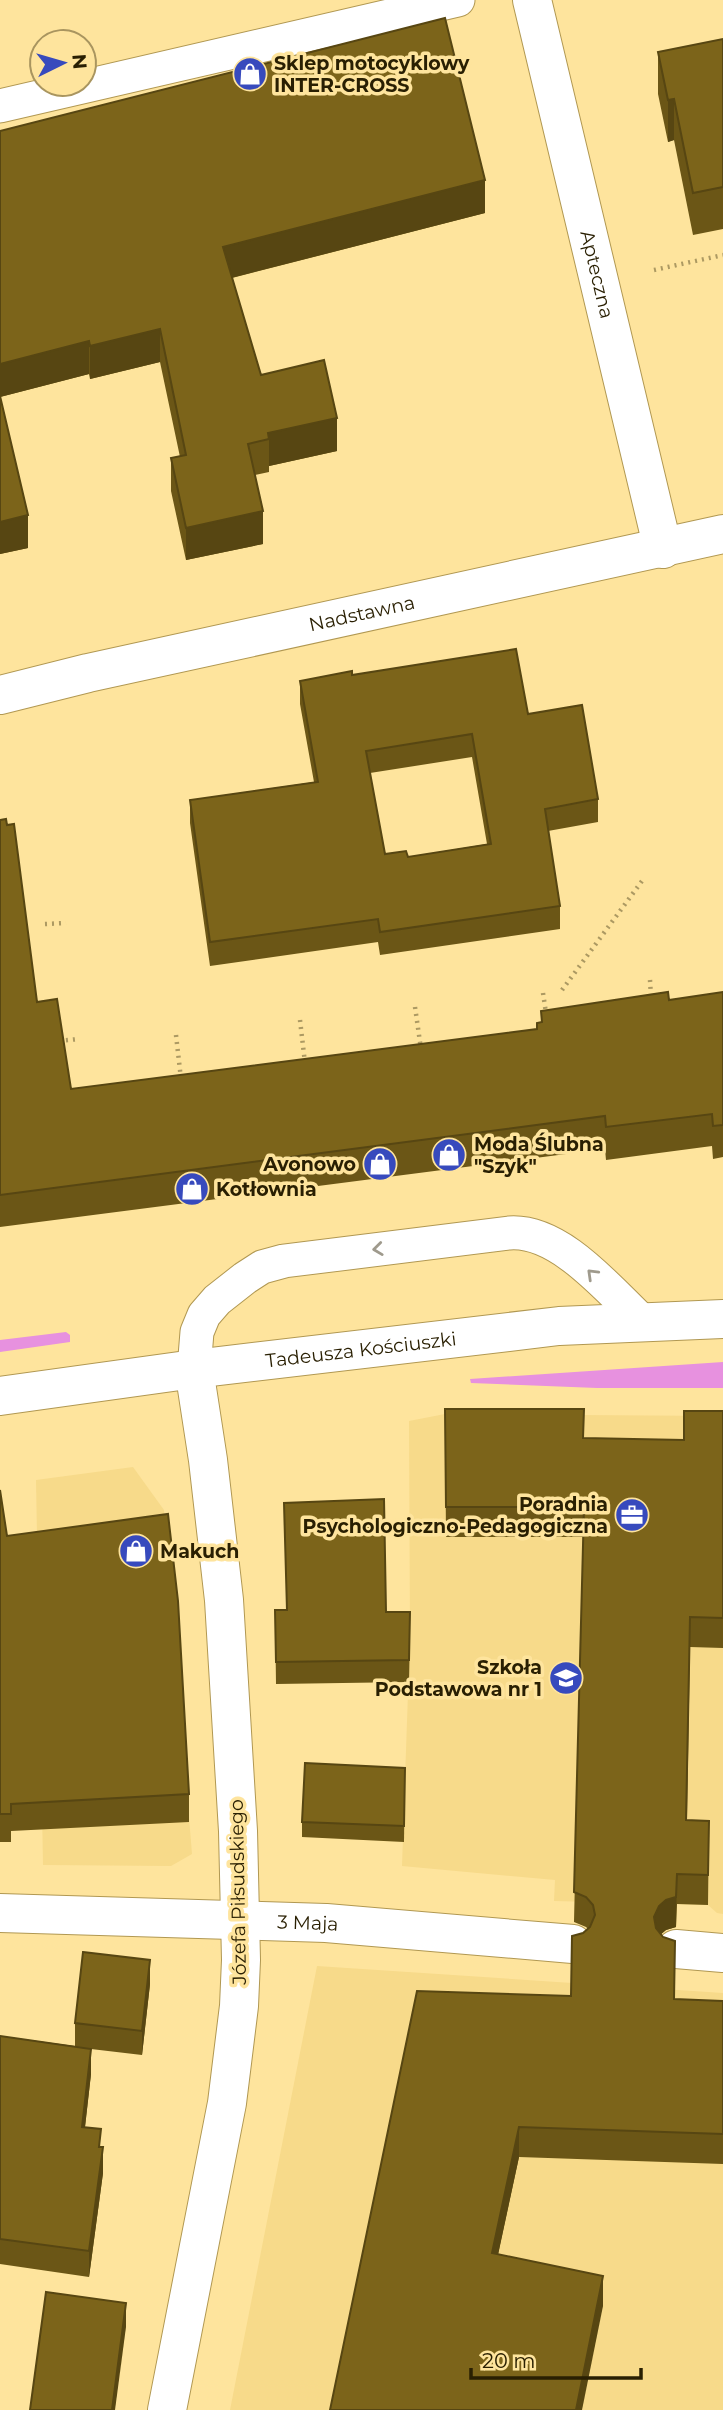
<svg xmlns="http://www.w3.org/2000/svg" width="723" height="2410" viewBox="0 0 723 2410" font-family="Montserrat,sans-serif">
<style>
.built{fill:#f7da8a}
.green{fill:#e791df}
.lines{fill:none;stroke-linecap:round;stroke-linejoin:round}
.lane-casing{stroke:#b19852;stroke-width:35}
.street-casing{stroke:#b19852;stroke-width:40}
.secondary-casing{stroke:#b19852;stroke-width:40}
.path{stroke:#ac9962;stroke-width:4.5;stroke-dasharray:2 5;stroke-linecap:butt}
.lane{stroke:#fff;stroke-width:33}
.street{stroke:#fff;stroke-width:38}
.secondary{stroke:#fff;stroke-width:38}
.wall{fill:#6b5616;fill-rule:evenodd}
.shaded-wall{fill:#574612}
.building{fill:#7c641a;stroke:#574612;stroke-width:2;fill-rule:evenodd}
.oneway{stroke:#9f9a8d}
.labels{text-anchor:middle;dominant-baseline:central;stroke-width:7;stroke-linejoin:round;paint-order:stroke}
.poi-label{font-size:19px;font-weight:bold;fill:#291f02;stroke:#fee49d;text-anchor:start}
.street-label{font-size:19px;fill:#291f02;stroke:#fee49d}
</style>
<rect width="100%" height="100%" fill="#fee49d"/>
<g class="built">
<polygon points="445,1414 723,1416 723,1914 717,1913 708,1905 554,1901 555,1880 402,1866 410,1635 409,1421"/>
<polygon points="133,1467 164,1510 192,1854 171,1866 43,1865 36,1480"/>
<polygon points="317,1966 723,1993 723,2410 230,2410"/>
</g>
<g class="green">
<polygon points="66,1332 70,1335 70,1342 0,1352 0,1340"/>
<polygon points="723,1362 723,1388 597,1388 471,1383 470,1379"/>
</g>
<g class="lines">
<g class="lane-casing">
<g id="lane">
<polyline points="0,106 458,0"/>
<path d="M 194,1369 L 197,1332 L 204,1315 L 217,1300 L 245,1278 L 262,1267 L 284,1261 L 509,1233 C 559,1229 608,1289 642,1321"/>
</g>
</g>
<g class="street-casing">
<g id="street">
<path id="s1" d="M 532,0 L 663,549"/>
<path id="s2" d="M 0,695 L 88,673 L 723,534"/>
<path id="s3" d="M 0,1913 L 326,1923 L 573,1944"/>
<polyline points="676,1949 723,1953"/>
<polyline points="167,2410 227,2103 239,2006 241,1960 238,1831 224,1600 208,1460 194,1369"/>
</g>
</g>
<g class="secondary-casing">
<g id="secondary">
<path id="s4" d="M 0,1396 L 194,1369 L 559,1326 L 723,1319"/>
</g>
</g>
<g class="path">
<polyline points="654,270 723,255"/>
<polyline points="45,924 66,923"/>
<polyline points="650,980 651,997"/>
<polyline points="562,990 642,881"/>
<polyline points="543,993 546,1013"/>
<polyline points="415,1007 421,1049"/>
<polyline points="300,1020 305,1063"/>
<polyline points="176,1035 181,1079"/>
<polyline points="59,1041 79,1039"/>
</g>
<use href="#lane" class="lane"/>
<use href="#street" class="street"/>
<use href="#secondary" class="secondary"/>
</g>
<g class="wall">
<polygon points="723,39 723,229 693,235 674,140 668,142 658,94 658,52"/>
<polygon points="0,131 485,213 232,278 261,375 337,451 269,466 269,472 255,475 263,544 186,560 171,491 171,458 180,457 160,362 90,379 89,374 0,397 28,548 0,554"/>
<path d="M 352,675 L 528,714 L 598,799 L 598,822 L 548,831 L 560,906 L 560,929 L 380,955 L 378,942 L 210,966 L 190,823 L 190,800 L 314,782 L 300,704 L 300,681 ZM 472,757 L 487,844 L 408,857 L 385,854 L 370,773 Z"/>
<polygon points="0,820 37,1002 71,1089 537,1029 541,1022 541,1011 669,1000 723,992 723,1157 713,1159 712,1146 606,1160 605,1149 0,1227"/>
<polygon points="445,1409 584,1438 684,1440 723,1411 723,1648 690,1647 687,1820 709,1821 708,1905 677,1904 676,1927 666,1930 661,1934 675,1999 723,2001 723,2164 519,2157 498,2254 603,2306 330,2410 571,1996 583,1933 588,1929 586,1927 574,1922 583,1537 446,1537"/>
<polygon points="0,1490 7,1536 189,1794 189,1822 11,1831 11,1842 0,1842"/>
<polygon points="284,1503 386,1612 410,1635 409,1682 276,1684 275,1610 287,1610"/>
<polygon points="405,1768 404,1842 302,1837 302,1822"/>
<polygon points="150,1984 142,2055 91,2049 91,2074 85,2127 101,2147 103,2173 89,2277 0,2264 0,2036 75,2046 75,2023"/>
</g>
<g class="shaded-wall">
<polygon points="674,99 674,140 668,142 668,100"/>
<polygon points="485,180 485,213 223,280 223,247"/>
<polygon points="160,329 160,362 90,379 90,346"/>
<polygon points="89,341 89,374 0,397 0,364"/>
<polygon points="337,418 337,451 269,466 269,439 268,433"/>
<polygon points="263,511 263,544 186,560 186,528"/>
<polygon points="28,515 28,548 0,554 0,522"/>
<polygon points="677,1874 676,1927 666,1930 659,1936 654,1946 654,1917 659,1906"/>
<polygon points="150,1960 150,1984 142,2055 142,2031"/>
<polygon points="91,2049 91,2074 82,2153 82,2127"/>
<polygon points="519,2127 519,2157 492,2283 492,2253"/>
<polygon points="103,2147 103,2173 89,2277 89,2251"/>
<polygon points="603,2276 603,2306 582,2410 576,2410"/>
<polygon points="126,2303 126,2327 115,2410 112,2410"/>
</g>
<g class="building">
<polygon points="445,18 485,180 223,247 261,375 324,360 337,418 268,433 269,439 248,444 263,511 186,528 171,458 186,455 160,329 90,346 89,341 0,364 0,131"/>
<polygon points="723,39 723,187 693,193 674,99 668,100 658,52"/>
<polygon points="0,396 28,515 0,522"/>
<path d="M 516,649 L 528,714 L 582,705 L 598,799 L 545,809 L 560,906 L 380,932 L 378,919 L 210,942 L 190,800 L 318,782 L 300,681 L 352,671 L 352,675 ZM 472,734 L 491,844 L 408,857 L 406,851 L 385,854 L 366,751 Z"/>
<polygon points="6,819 7,825 14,824 37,1002 57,999 71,1089 537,1029 537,1023 542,1022 541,1011 668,992 669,1000 723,992 723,1125 713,1126 712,1114 606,1127 605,1116 0,1195 0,820"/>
<polygon points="445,1409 584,1409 583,1438 684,1440 684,1411 723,1411 723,1618 690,1617 686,1820 709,1821 708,1875 677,1874 676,1897 666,1900 659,1906 654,1917 656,1928 663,1937 675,1941 674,1999 723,2001 723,2134 519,2127 492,2253 603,2276 576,2410 330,2410 417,1991 571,1996 572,1936 583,1933 590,1927 595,1915 593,1905 586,1897 574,1892 584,1507 446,1507"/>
<polygon points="0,1490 7,1536 168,1514 178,1601 189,1794 11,1804 11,1814 0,1814"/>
<polygon points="384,1499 386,1612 410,1612 409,1660 276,1662 275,1610 287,1610 284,1503"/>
<polygon points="305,1763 405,1768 404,1826 302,1822"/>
<polygon points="83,1952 150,1960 142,2031 75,2023"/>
<polygon points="0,2036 91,2049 82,2127 101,2129 99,2147 103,2147 89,2251 0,2239"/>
<polygon points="46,2292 126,2303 112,2410 30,2410"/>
</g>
<defs><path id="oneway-chevron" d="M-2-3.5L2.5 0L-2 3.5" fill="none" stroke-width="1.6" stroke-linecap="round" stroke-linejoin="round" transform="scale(1.75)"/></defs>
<g class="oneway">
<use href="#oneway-chevron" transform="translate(378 1249) rotate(173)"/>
<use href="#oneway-chevron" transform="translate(592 1274) rotate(-136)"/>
</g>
<defs>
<g id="shop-disc" transform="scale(1.75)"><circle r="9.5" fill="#374abd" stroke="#fee49d"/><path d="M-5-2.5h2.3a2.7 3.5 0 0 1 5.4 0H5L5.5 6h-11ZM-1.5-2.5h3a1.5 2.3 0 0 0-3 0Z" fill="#fff"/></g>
<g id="office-disc" transform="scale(1.75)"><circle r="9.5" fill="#374abd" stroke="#fee49d"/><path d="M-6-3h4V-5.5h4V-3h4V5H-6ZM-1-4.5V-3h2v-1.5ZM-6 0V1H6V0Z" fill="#fff"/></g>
<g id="school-disc" transform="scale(1.75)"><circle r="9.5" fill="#374abd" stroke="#fee49d"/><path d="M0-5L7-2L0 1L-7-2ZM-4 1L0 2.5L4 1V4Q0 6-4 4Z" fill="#fff"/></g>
</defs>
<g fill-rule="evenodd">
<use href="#shop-disc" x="250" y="74"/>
<use href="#shop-disc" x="449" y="1155"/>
<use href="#shop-disc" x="380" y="1164"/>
<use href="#shop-disc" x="192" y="1189"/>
<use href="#office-disc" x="632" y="1515"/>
<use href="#shop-disc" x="136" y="1551"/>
<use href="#school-disc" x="566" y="1678"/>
</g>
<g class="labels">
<g class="poi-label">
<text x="274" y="63">Sklep motocyklowy<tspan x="274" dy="22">INTER-CROSS</tspan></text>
<text x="474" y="1144">Moda Ślubna<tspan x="474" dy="22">"Szyk"</tspan></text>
<text x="356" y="1164" text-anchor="end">Avonowo</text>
<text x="216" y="1189">Kotłownia</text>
<text x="608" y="1504" text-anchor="end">Poradnia<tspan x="608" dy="22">Psychologiczno-Pedagogiczna</tspan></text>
<text x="160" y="1551">Makuch</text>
<text x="542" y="1667" text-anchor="end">Szkoła<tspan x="542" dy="22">Podstawowa nr 1</tspan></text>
</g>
<g class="street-label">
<text stroke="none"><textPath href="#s1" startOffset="282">Apteczna</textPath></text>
<text stroke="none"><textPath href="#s2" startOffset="371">Nadstawna</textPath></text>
<text stroke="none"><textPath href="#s4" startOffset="364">Tadeusza Kościuszki</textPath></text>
<text transform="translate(238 1892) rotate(-91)">Józefa Piłsudskiego</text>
<text stroke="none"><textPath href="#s3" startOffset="308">3 Maja</textPath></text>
</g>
</g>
<g transform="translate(63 63) rotate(85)"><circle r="33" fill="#fee49d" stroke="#a9955f" stroke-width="2"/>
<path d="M0-5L12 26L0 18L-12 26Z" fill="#374abd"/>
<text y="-10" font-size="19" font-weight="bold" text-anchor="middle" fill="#291f02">N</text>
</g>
<path d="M471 2368v10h170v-10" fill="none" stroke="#291f02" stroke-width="3.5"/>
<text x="482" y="2368" font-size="21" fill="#291f02" stroke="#fee49d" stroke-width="5" paint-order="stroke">20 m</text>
</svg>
